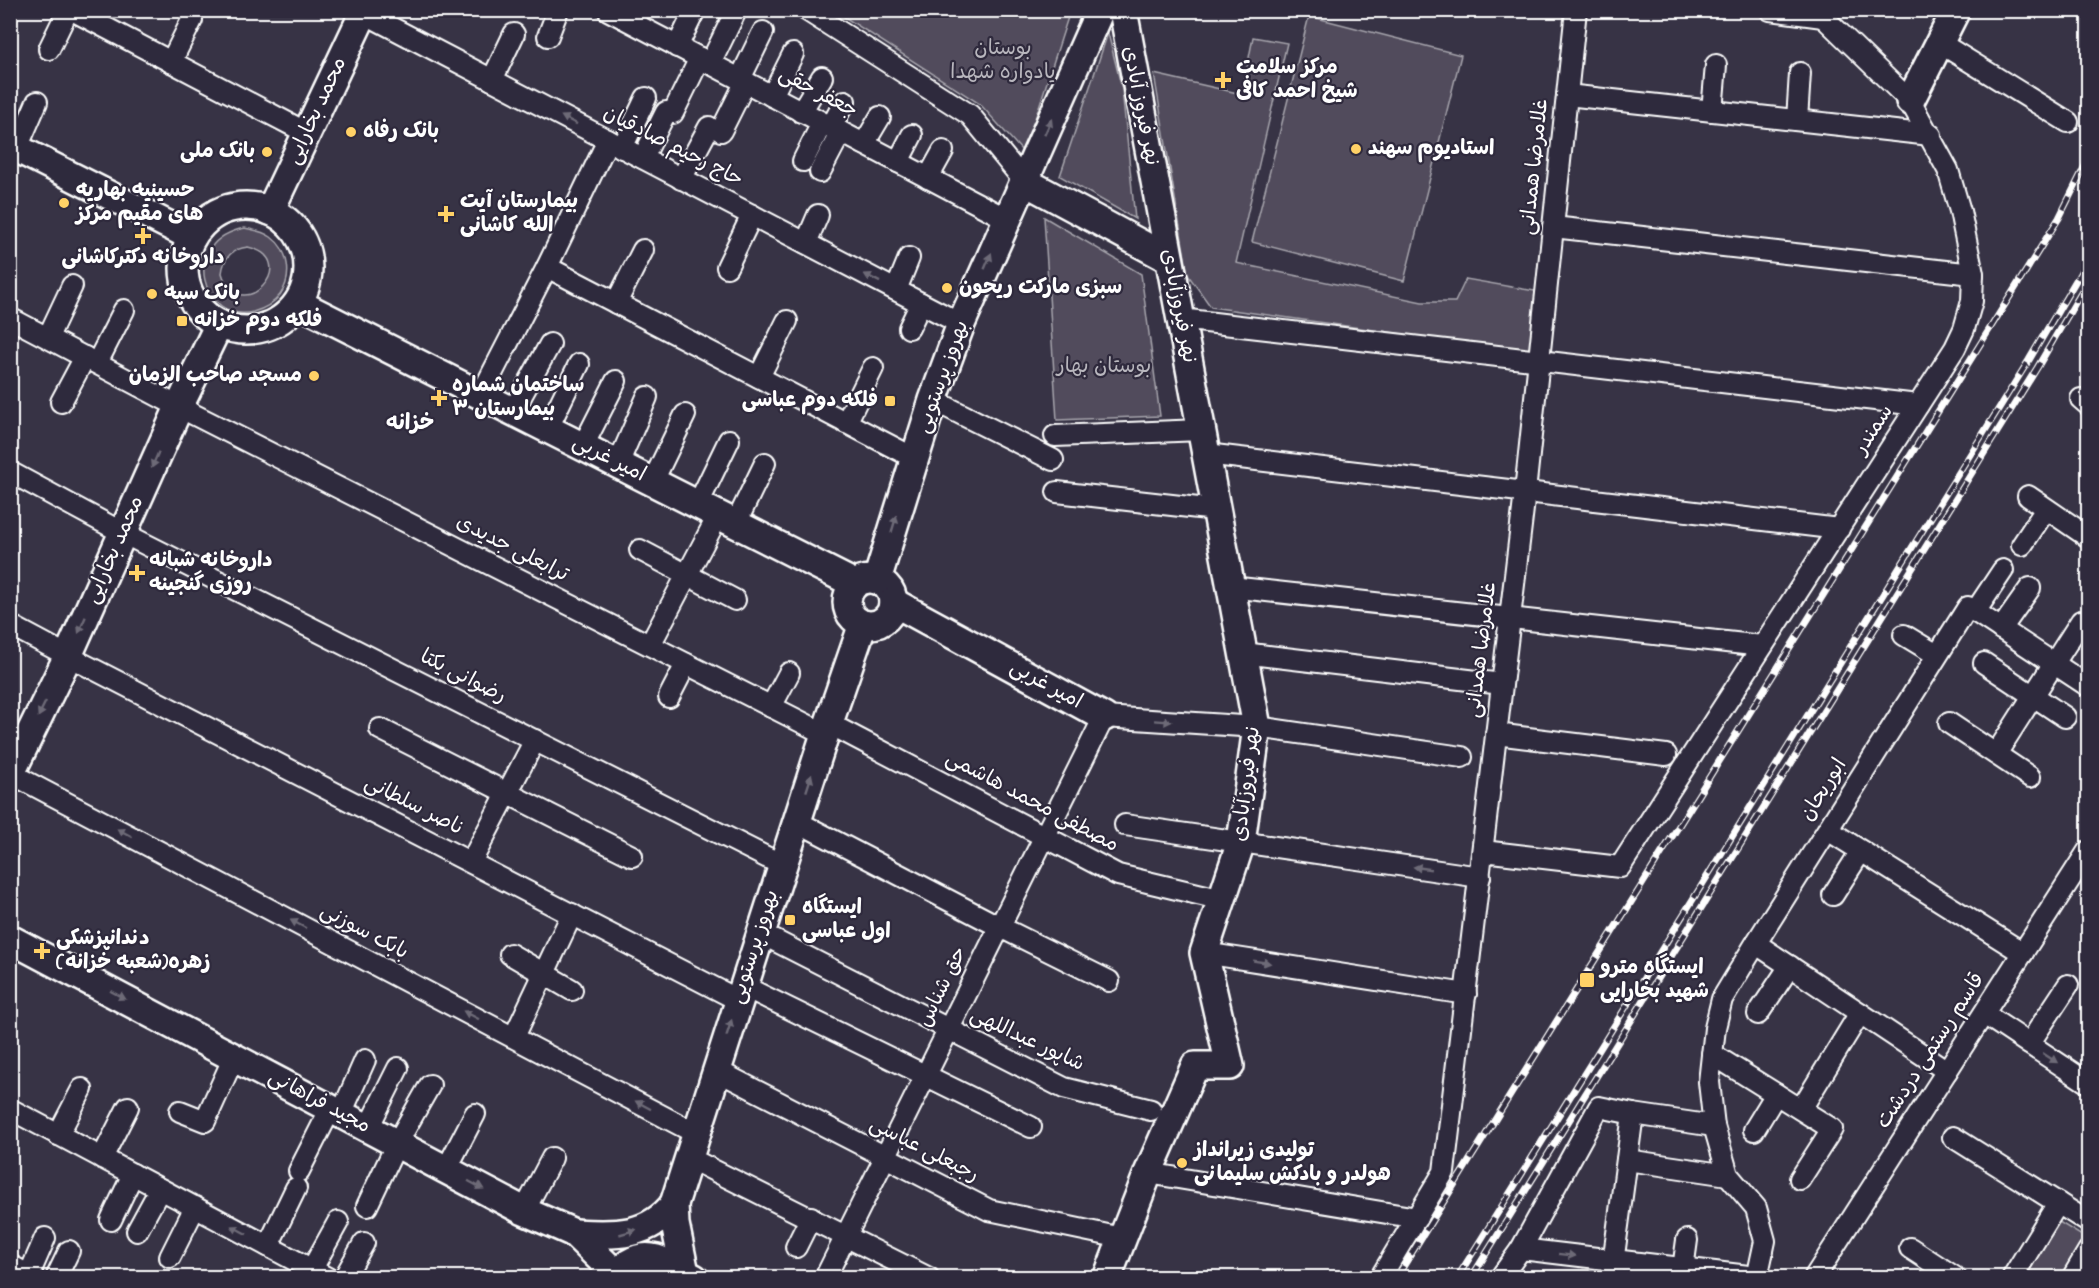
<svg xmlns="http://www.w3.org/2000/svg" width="2099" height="1288" viewBox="0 0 2099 1288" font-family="'Indie Flower','Playpen Sans Arabic',sans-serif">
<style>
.green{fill:#514c5c;stroke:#a8a6ae;stroke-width:1.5;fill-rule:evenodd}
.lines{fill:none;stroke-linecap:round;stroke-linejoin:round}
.street-casing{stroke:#fff;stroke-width:24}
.secondary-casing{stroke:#fff;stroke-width:32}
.street{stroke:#2f2a3d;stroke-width:20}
.secondary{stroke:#2f2a3d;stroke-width:27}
.rail-casing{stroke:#fff;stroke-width:7}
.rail{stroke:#2f2a3d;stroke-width:4.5;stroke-dasharray:14;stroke-linecap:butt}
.oneway{fill:#6d6a77}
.poi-dot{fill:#ffd166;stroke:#2f2a3d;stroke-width:2}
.labels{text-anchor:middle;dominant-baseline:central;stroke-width:4.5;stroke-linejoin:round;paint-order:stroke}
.park-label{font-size:21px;fill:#b9b7be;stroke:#2f2a3d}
.poi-label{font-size:21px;font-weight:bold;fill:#fff;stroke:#2f2a3d;text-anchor:start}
.street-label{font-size:21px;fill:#fff;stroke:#2f2a3d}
.neighbourhood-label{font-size:22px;font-weight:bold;fill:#fff;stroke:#2f2a3d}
</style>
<rect width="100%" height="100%" fill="#373345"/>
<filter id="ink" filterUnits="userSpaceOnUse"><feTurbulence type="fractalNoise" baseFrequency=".0167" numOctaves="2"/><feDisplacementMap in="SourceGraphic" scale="12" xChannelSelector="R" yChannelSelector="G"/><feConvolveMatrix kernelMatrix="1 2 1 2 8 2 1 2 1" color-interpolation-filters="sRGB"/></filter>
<g filter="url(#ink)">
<g class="green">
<polygon points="835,11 1070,11 1024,153 980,104"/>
<polygon points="1309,16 1461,55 1404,281 1252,242"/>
<polygon points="1108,33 1122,89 1135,219 1060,176"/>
<polygon points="1253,37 1287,43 1236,263 1422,302 1455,302 1466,279 1535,291 1530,352 1211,307 1188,275 1154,74 1242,94"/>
<polygon points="1044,217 1141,274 1160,416 1057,420"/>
<path d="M 245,228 C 254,230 263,231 271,237 C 289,250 293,277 280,295 C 273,304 264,309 253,312 C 203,324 177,241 245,228 ZM 248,247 C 305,260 239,330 222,273 C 224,257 232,249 248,247 Z"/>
<polygon points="2056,1220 2087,1239 2062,1277 2020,1278"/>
</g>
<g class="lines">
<g class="street-casing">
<g id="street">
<polyline points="72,10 307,133"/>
<polyline points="358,10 961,324"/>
<polyline points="608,10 1007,219"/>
<polyline points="806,10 970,115 1024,181"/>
<polyline points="1770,10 1823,17"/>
<polyline points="548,36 558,10"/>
<polyline points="1940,43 2068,122"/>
<polyline points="677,47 695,10"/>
<polyline points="49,49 68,10"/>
<polyline points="171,62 192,20"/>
<polyline points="710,64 736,11"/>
<polyline points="740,79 763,32"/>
<polyline points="492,80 514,34"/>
<polyline points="1567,95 1931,135"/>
<polyline points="772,96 793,54"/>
<polyline points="1712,111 1716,65"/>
<polyline points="801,112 822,77"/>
<polyline points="673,113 700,58"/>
<polyline points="1797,120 1800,73"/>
<polyline points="831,127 845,101"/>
<polyline points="721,131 745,83"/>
<polyline points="864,144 880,117"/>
<polyline points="17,148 37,102"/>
<polyline points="622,148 646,98"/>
<polyline points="643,158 666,112"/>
<polyline points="803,161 822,123"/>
<polyline points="898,162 912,135"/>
<polyline points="820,172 841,132"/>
<polyline points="928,178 943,151"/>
<polyline points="681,179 709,127"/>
<polyline points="1553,227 1973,274"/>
<polyline points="806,243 818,215"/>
<polyline points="547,267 914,458"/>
<polyline points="727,267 752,215"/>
<polyline points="896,290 909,258"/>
<polyline points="616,303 643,250"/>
<polyline points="10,318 179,407 825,734"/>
<polyline points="1180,319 1918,405"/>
<polyline points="909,328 921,303"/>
<polyline points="48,337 72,286"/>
<polyline points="97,363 124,310"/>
<polyline points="759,377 787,321"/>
<polyline points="481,395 547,267 608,140"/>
<polyline points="2081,399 2088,405"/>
<polyline points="933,400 1053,460"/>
<polyline points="61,402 85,357"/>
<polyline points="513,411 550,344"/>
<polyline points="846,423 873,368"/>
<polyline points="548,428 579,364"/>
<polyline points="1055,436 1201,430"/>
<polyline points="583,446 616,381"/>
<polyline points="1206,454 1839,529"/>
<polyline points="618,464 647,397"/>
<polyline points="10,472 123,533 782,865"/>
<polyline points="653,481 685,415"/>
<polyline points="1057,492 1216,510"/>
<polyline points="2028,496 2088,537"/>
<polyline points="698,504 729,440"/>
<polyline points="736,523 765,463"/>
<polyline points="2022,545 2046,509"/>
<polyline points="640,550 735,600"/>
<polyline points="1231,587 1762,646"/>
<polyline points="1975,612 2003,570"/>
<polyline points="10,625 68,656 738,1000"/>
<polyline points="2001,629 2030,588"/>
<polyline points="1904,635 1937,655"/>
<polyline points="650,645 719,514"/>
<polyline points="1243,653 1502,684"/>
<polyline points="1984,663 2065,717"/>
<polyline points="669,697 686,664"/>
<polyline points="771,707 789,673"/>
<polyline points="828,723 1118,875 1223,900"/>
<polyline points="1949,723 2030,777"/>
<polyline points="380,729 632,856"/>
<polyline points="1496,734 1666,755"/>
<polyline points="1996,754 2081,621"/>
<polyline points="10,773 695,1133"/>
<polyline points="796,821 1000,927 1109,981"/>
<polyline points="1125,825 1480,877"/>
<polyline points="1828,830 2023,953"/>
<polyline points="1483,851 1620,867 1955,348 1964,329 1972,301 1973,274 1960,211 1948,170 1910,101 1816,10"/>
<polyline points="471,862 535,740"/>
<polyline points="1833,895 1861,851"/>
<polyline points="760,933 1064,1088 1151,1110"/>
<polyline points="1764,949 1947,1071"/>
<polyline points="1204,953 1466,994"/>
<polyline points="510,954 572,990"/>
<polyline points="743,986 1031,1127"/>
<polyline points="1758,1014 1790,966"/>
<polyline points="1984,1014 2088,1083"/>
<polyline points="514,1037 572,914"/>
<polyline points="2029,1044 2068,985"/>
<polyline points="1712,1054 1832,1129 1800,1179"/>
<polyline points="716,1070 989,1210 1122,1238"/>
<polyline points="10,1109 328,1278"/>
<polyline points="1801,1109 1860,1013"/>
<polyline points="180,1111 205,1121 234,1057"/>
<polyline points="341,1114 365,1060"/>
<polyline points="1633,1114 1714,1126"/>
<polyline points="368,1128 398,1068"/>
<polyline points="1754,1130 1776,1094"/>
<polyline points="58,1135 82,1089"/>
<polyline points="1953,1137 2058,1203"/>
<polyline points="687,1157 929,1278"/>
<polyline points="102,1158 128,1107"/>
<polyline points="1627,1160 1728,1175"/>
<polyline points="446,1170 475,1114"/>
<polyline points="299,1171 331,1108"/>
<polyline points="1148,1173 1417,1218"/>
<polyline points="367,1206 397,1143 430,1085"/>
<polyline points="524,1211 552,1158"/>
<polyline points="111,1220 133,1174"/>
<polyline points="137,1231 160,1189"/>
<polyline points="268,1246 296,1188"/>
<polyline points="796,1247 811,1217"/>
<polyline points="1910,1248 1956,1278"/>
<polyline points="1521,1249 1757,1277"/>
<polyline points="170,1257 195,1207"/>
<polyline points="10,1265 34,1278"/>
<polyline points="312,1269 338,1222"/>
<polyline points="1683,1269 1687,1240"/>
<polyline points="29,1275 45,1238"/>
<polyline points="56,1278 69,1251"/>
<polyline points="344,1278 364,1243"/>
<polyline points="825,1278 1104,717 1257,727 1462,757"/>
<polyline points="1380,1278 1444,1172 1525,492 1576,10"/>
<polyline points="1500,1278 1521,1249 1599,1107 1633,1114 1611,1278"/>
<polyline points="1757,1278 1765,1241 1756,1208 1728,1175 1714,1126 1709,1082 1715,1028 1722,999 1756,943 1968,607 2088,686"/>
<polyline points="1814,1278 2088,851"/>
<polyline points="2012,1278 2058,1203 2088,1222"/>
<polyline points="2072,1278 2088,1251"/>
</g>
</g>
<g class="secondary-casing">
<g id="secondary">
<polyline points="1910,101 1956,10"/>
<polyline points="10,145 192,237"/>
<polyline points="1024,181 1169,259"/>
<circle cx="246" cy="268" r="62"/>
<polyline points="270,211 365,10"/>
<polyline points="298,303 855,584"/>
<circle cx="870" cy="602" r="23"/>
<polyline points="877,580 933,400 961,324 1100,10"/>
<polyline points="893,602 1104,717"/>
<polyline points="10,775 68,656 179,407 219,324"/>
<polyline points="10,939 524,1211 574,1233 618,1276"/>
<path d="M 574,1233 C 612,1235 648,1238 674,1204"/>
<polyline points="685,1273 675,1224 674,1204 825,734 863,624"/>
<path d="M 618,1278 C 621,1270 623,1267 629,1263 C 652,1248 673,1267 694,1278"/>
<polyline points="1107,1278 1148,1173 1195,1066 1230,1066 1204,953 1241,842 1257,727 1123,10"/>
</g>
</g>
<use href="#street" class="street"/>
<use href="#secondary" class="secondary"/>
<g class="rail-casing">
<g id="rail">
<polyline points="1396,1278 2059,218 2088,160"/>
<polyline points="1457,1278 2029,360 2088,260"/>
<polyline points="1471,1278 2037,368 2088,281"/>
</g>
</g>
<use href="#rail" class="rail"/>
</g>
<defs><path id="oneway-solid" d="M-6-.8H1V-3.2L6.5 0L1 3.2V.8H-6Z" transform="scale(1.5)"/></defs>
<g class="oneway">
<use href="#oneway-solid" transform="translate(569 120) rotate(-153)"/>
<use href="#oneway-solid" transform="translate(1048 127) rotate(-66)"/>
<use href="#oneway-solid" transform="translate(988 261) rotate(-67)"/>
<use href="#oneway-solid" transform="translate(872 278) rotate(-153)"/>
<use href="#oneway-solid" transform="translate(155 460) rotate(114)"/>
<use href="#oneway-solid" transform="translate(894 524) rotate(-73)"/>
<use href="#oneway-solid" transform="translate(82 625) rotate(114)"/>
<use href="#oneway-solid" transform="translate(42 709) rotate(116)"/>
<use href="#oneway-solid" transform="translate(1163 721) rotate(4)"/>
<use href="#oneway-solid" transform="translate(809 783) rotate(-72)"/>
<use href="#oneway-solid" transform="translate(125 833) rotate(-152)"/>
<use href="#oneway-solid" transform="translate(1422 868) rotate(-172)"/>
<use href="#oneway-solid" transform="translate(298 924) rotate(-152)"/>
<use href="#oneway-solid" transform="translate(1262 962) rotate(9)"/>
<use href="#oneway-solid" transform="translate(118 995) rotate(28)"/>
<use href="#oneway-solid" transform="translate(471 1015) rotate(-152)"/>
<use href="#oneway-solid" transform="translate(729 1028) rotate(-72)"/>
<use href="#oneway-solid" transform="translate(2050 1058) rotate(33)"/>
<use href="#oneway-solid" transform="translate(643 1105) rotate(-152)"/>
<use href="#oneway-solid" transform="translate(476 1185) rotate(28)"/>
<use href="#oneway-solid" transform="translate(239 1230) rotate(-152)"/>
<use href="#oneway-solid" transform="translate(628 1232) rotate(-16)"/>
<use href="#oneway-solid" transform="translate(1567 1255) rotate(7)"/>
</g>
</g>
<g class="poi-dot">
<path d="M1220 71h6v6h6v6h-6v6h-6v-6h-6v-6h6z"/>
<circle cx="351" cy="132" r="6"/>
<circle cx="1356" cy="149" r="6"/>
<circle cx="267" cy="152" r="6"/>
<circle cx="64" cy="203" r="6"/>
<path d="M443 205h6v6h6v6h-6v6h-6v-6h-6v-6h6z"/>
<path d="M140 227h6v6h6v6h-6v6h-6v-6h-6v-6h6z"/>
<circle cx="947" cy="288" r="6"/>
<circle cx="152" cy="294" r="6"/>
<rect x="176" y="315" width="12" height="12" rx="3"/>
<circle cx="314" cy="376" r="6"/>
<path d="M436 389h6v6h6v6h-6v6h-6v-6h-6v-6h6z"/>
<rect x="884" y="395" width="12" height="12" rx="3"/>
<path d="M134 564h6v6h6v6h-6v6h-6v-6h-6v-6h6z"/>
<rect x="784" y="914" width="12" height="12" rx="3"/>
<path d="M39 942h6v6h6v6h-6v6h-6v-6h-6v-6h6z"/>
<rect x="1579" y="972" width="16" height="16" rx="3"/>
<circle cx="1182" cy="1163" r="6"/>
</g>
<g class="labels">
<g class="park-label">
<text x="1003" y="49">بوستان<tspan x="1003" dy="24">یادواره شهدا</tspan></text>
<text x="1104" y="367">بوستان بهار</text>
</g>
<g class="poi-label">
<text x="1236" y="68">مرکز سلامت<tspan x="1236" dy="24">شیخ احمد کافی</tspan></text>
<text x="363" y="132">بانک رفاه</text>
<text x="1368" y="149">استادیوم سهند</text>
<text x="255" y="152" text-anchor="end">بانک ملی</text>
<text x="76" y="191">حسینیه بهاریه<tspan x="76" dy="24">های مقیم مرکز</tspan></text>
<text x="460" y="202">بیمارستان آیت<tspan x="460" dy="24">الله کاشانی</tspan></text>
<text x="143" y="258" text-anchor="middle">داروخانه دکترکاشانی</text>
<text x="959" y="288">سبزی مارکت ریحون</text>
<text x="164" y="294">بانک سپه</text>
<text x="194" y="321">فلکه دوم خزانه</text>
<text x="302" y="376" text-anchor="end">مسجد صاحب الزمان</text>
<text x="452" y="386">ساختمان شماره<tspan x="452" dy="24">۳ بیمارستان</tspan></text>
<text x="878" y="401" text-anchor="end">فلکه دوم عباسی</text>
<text x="149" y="561">داروخانه شبانه<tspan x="149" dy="24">روزی گنجینه</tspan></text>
<text x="802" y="908">ایستگاه<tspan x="802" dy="24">اول عباسی</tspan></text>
<text x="56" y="939">دندانپزشکی<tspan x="56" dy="24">زهره(شعبه خزانه)</tspan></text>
<text x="1600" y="968">ایستگاه مترو<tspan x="1600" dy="24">شهید بخارایی</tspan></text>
<text x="1194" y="1151">تولیدی زیرانداز<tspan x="1194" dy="24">هولدر و بادکش سلیمانی</tspan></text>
</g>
<g class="street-label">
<text transform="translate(818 93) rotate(28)">جعفر حقی</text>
<text transform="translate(1140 106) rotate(79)">نهر فیروز آبادی</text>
<text transform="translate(317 111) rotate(-65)">محمد بخارایی</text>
<text transform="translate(673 147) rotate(27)">حاج رحیم صادقیان</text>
<text transform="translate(1535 167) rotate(-84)">غلامرضا همدانی</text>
<text transform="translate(1178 306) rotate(79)">نهر فیروزآبادی</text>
<text transform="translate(943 377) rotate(-70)">بهروز پرستویی</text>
<text transform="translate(1874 430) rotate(-57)">سمندر</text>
<text transform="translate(609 459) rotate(27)">امیر غربی</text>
<text transform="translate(512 549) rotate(27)">ترابعلی جدیدی</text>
<text transform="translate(115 550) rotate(-66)">محمد بخارایی</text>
<text transform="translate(1482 650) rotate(-83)">غلامرضا همدانی</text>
<text transform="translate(463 677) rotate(27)">رضوانی یکتا</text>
<text transform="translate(1046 685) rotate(29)">امیر غربی</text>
<text transform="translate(1247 784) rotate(-83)">نهر فیروزآبادی</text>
<text transform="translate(1824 790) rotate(-58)">ابوریحان</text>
<text transform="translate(1032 802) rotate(28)">مصطفی محمد هاشمی</text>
<text transform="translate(414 806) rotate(27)">ناصر سلطانی</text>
<text transform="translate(364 932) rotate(28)">بابک سوزنی</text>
<text transform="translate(755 947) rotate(-72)">بهروز پرستویی</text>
<text transform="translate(943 987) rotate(-64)">حق شناس</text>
<text transform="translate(1027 1040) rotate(25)">شاپور عبداللهی</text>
<text transform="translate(1931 1051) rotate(-57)">قاسم رستمی دردشت</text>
<text transform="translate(319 1102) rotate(28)">مجید فراهانی</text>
<text transform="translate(924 1150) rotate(27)">رجبعلی عباسی</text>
</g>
<g class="neighbourhood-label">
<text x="410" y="424">خزانه</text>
</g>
</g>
<rect width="2099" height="1288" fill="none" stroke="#2f2a3d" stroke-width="36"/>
<rect x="18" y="18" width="2063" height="1252" fill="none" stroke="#fff" stroke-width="2" filter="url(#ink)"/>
</svg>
